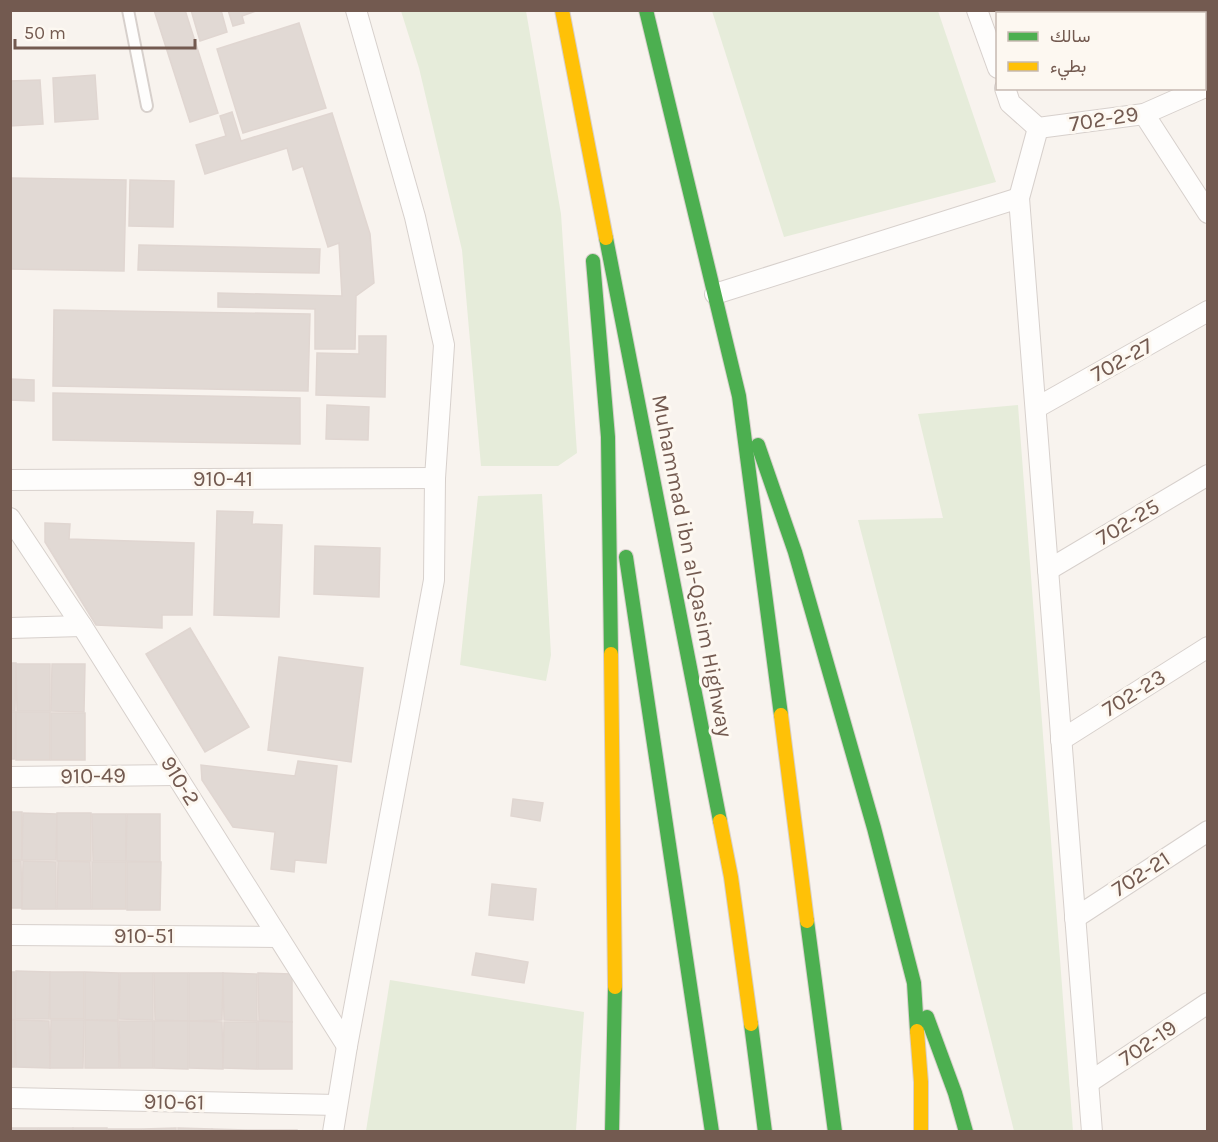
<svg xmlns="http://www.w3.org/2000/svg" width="1218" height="1142" viewBox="0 0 1218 1142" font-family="Karla,Vazirmatn,sans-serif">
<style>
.green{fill:#e6ecda}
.building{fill:#e1d9d4;stroke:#e0d6d1;stroke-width:1.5}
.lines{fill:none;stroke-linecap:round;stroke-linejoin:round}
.lane-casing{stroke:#d7d0cc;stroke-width:14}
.street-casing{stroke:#d7d0cc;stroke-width:22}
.fast-casing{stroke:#d8d0cc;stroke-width:16}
.slow-casing{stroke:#d8d0cc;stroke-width:16}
.lane{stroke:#fefdfc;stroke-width:10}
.street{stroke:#fefdfc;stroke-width:20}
.fast{stroke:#4caf50;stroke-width:14}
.slow{stroke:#ffc107;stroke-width:14}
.labels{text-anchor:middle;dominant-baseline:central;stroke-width:6;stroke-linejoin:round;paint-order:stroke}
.street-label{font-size:22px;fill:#735a50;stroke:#fdf8f1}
</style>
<rect width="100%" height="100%" fill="#f8f3ee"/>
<g class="green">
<polygon points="401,11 526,11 561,214 577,453 558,466 481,466 462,250 419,68"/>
<polygon points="712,11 938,11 996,182 784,237"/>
<polygon points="1018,405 1073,1131 1014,1131 913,730 858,520 943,518 918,414"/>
<polygon points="542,494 551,655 546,681 460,665 478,496"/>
<polygon points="390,980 584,1012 576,1131 366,1131"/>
</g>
<g class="building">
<polygon points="154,10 185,10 218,113 190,122"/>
<polygon points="191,10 221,10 227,32 200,41"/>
<polygon points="228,10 259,10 242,16 244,23 233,26"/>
<polygon points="299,23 326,108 243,133 217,49"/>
<polygon points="95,75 98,119 55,122 53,78"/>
<polygon points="40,80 43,124 10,126 10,81"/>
<polygon points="232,112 241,141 332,113 370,234 374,283 356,296 355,349 315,349 315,309 218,307 218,293 342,296 339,243 328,247 303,166 293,170 287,148 205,174 196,145 226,136 220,116"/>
<polygon points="10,178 126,180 124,271 10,269"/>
<polygon points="130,180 174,181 173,227 129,226"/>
<polygon points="139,245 320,249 319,273 138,270"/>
<polygon points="54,310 310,314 308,391 53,386"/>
<polygon points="359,336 386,336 385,397 316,395 317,353 359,354"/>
<polygon points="10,379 34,380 34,401 10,400"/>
<polygon points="53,393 300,398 300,444 53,440"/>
<polygon points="327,405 369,407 368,440 326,439"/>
<polygon points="217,511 253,512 252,524 282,525 279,617 214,615"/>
<polygon points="45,523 70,524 69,539 194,543 192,615 162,615 162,628 96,625 45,542"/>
<polygon points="315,546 380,548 379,597 314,594"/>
<polygon points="190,628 249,727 205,752 146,654"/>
<polygon points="279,657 363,668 351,762 268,750"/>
<polygon points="10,663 16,663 15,711 10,711"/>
<polygon points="16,664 50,664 50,711 17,711"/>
<polygon points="52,664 85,664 84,712 51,711"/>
<polygon points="10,712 16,712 15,759 10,759"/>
<rect x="16" y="712" width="34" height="48"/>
<rect x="51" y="713" width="34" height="47"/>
<polygon points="298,761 337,766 326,863 295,860 294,872 271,869 275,832 233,827 202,780 201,765 295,776"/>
<polygon points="513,799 543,803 540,821 511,816"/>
<rect x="10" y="812" width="12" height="48"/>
<polygon points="23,813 57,814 56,860 22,860"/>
<rect x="57" y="813" width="34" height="48"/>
<polygon points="92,814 126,814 126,861 93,861"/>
<polygon points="127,814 160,814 160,862 126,861"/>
<polygon points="10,861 21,861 22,908 10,908"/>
<polygon points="23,861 56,862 56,909 22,909"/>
<polygon points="58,861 90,862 91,909 57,909"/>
<rect x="92" y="862" width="34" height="47"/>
<polygon points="127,862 161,862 160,910 127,910"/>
<polygon points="492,884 536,889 533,920 489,915"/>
<polygon points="476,953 528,962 524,983 472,975"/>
<polygon points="16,971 50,972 49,1019 15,1019"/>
<polygon points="10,972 15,972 15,1020 10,1019"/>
<rect x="50" y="972" width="34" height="47"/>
<polygon points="85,972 119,973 118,1020 85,1020"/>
<polygon points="120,973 153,973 153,1020 119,1019"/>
<polygon points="154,973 188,973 188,1021 155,1020"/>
<polygon points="189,973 223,973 222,1020 189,1021"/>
<polygon points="223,973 257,974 257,1021 224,1020"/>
<polygon points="258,973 292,974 292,1022 259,1020"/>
<rect x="10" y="1020" width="5" height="47"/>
<polygon points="15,1020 49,1021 50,1068 16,1067"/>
<polygon points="51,1020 84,1020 83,1068 50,1068"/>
<polygon points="85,1020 118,1021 119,1068 85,1068"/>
<polygon points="119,1021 153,1021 153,1068 120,1068"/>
<polygon points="154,1021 188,1021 188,1069 154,1068"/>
<polygon points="189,1021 222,1022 223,1069 189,1068"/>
<polygon points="258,1021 292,1022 292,1069 258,1069"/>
<polygon points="224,1022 257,1022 257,1069 223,1068"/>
<rect x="10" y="1128" width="28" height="4"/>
<rect x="39" y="1128" width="34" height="4"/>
<rect x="73" y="1128" width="34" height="4"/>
<polygon points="176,1128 176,1132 143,1132 143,1129"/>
<polygon points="178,1128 212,1129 212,1132 178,1132"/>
<rect x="108" y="1129" width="34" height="3"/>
<polygon points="212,1129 246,1130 246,1132 212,1132"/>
<rect x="247" y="1130" width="50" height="2"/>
</g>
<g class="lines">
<g class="lane-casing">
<polyline id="lane" points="128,10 147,106"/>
</g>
<g class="street-casing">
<g id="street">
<polyline points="977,10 998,68"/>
<polyline points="1005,88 1010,103 1038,128 1144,114 1203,88"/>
<polyline points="1144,114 1208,213"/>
<polyline points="1038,128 1019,198 1092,1132"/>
<polyline points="715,294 1019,198"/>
<polyline points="1036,408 1208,311"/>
<polyline points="10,480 435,478"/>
<polyline points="10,518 82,626 347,1046"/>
<polyline points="1048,570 1208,475"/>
<polyline points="10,628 82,626"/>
<polyline points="1061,740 1208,647"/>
<polyline points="10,777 176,775"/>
<polyline points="1075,918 1208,831"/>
<polyline points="10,935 278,937"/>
<polyline points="1088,1083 1208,1003"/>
<polyline points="10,1098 337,1105"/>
<polyline points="333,1132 347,1046 434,580 435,478 444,345 415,217 356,10"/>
</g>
</g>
<g class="fast-casing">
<g id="fast">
<polyline points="646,10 739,396 781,715"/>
<polyline points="606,238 720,821"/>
<polyline points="593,261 608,437 611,654"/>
<polyline points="758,445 795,552 874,828 914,983 917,1031"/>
<polyline points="626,557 712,1132"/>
<polyline points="807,921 835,1132"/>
<polyline points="927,1017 955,1093 966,1132"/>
<polyline points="751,1024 765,1132"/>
<polyline points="612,1132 615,987"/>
</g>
</g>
<g class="slow-casing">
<g id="slow">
<polyline points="562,10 606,238"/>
<polyline points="611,654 615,987"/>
<polyline points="781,715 807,921"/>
<polyline points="720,821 731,877 751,1024"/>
<polyline points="917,1031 921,1082 921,1132"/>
</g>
</g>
<use href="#lane" class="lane"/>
<use href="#street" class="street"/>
<use href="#fast" class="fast"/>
<use href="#slow" class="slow"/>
</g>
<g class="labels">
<g class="street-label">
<text transform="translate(1104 119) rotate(-9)">702-29</text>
<text transform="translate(1122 360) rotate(-29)">702-27</text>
<text x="223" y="479">910-41</text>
<text transform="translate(1128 522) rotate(-31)">702-25</text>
<text transform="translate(692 566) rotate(79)">Muhammad ibn al-Qasim Highway</text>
<text transform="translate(1134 693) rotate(-32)">702-23</text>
<text transform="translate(93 776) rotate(-1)">910-49</text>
<text transform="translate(180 781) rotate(58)">910-2</text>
<text transform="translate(1141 874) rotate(-33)">702-21</text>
<text x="144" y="936">910-51</text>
<text transform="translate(1148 1043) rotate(-34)">702-19</text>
<text transform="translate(174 1102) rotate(1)">910-61</text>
</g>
</g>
<rect width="1218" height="1142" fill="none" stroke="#735a50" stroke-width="24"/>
<rect x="996" y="12" width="210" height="78" fill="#fdf8f1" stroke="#c6b9b1" stroke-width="1.5"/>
<rect x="1008" y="32" width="30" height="9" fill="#4caf50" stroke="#c6b9b1" stroke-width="1.5"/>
<text x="1050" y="42" font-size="18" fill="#735a50">سالك</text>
<rect x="1008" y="62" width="30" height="9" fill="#ffc107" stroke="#c6b9b1" stroke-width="1.5"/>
<text x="1050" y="72" font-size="18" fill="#735a50">بطيء</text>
<path d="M15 39v9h180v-9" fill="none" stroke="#735a50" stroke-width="3"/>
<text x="24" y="39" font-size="18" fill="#735a50" stroke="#fdf8f1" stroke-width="4.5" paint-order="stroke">50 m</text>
</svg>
